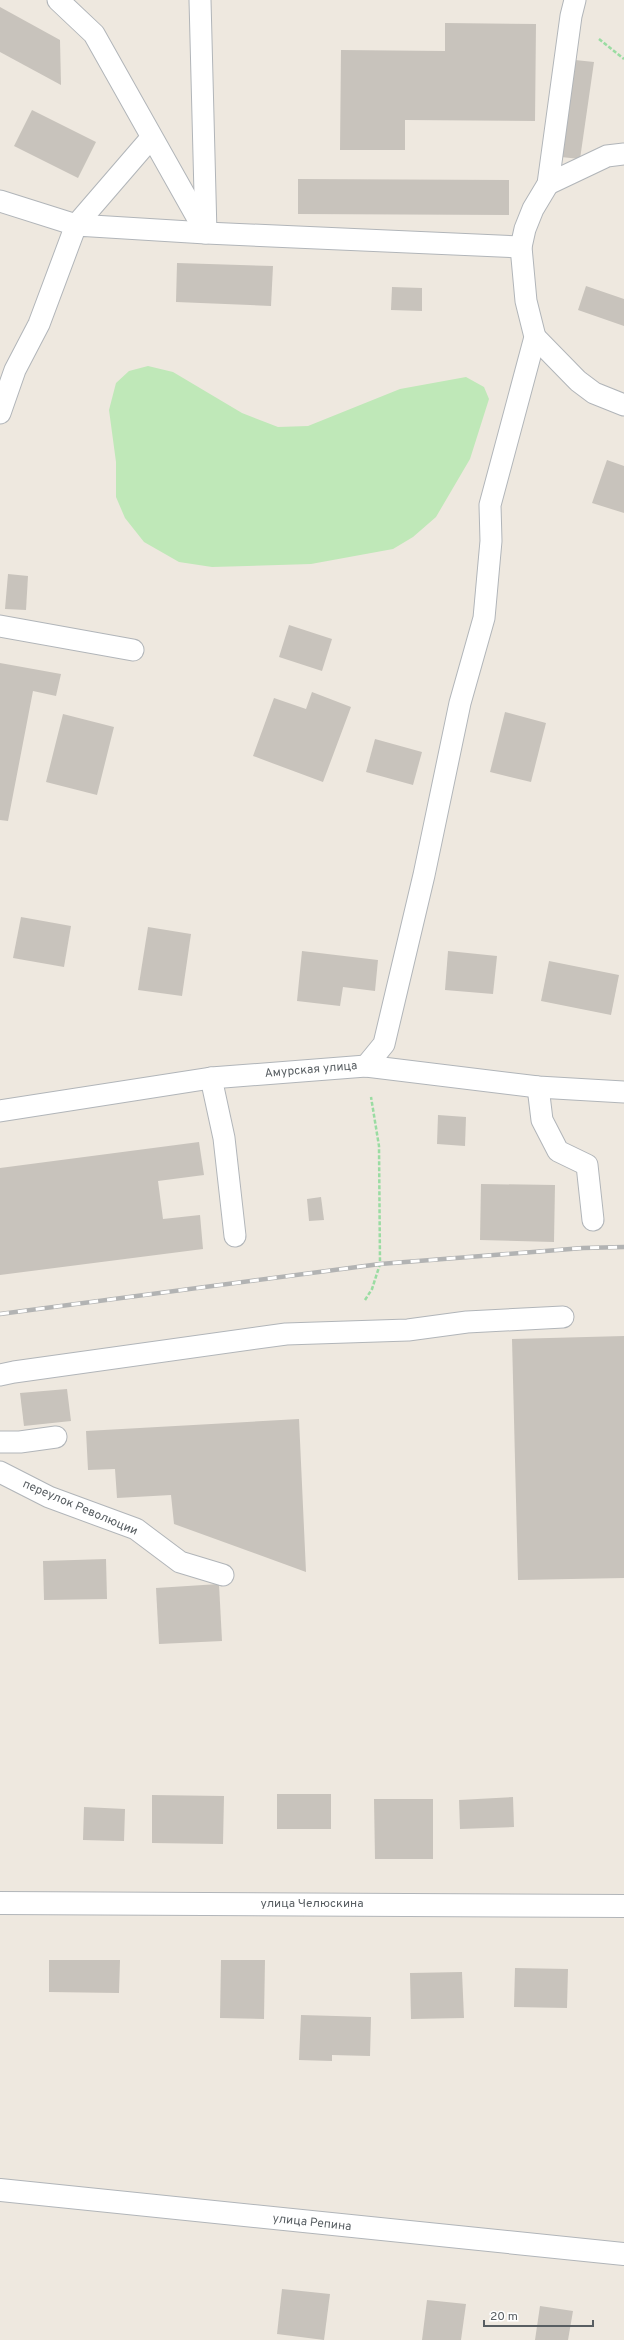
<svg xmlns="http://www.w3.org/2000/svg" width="624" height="2340" viewBox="0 0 624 2340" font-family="Overpass,sans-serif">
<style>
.green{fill:#bfe8b8}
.building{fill:#c8c3bc}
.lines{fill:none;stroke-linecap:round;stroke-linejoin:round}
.service-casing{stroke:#b1b5b9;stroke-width:23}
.minor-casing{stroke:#b1b5b9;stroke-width:24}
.path{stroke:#9adca2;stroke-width:2.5;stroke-dasharray:4 2;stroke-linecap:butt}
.service{stroke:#fff;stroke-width:21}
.minor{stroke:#fff;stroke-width:22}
.rail-casing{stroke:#b2b3b3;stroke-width:4.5}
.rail{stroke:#fff;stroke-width:3;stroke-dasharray:9;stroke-linecap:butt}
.labels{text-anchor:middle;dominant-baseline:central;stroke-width:3;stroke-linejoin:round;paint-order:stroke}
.street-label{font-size:12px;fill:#585e62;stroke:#fff}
</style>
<rect width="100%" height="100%" fill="#eee8df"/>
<polygon class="green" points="148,366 173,372 242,413 278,427 308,426 400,389 466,377 484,387 489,399 470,459 436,517 413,537 393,549 311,564 212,567 179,562 144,542 125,518 116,497 116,462 109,410 116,383 129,371"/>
<g class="building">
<polygon points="0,7 60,40 61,85 0,52"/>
<polygon points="445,23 536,24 535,121 405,120 405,150 340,150 341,50 445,51"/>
<polygon points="575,60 594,62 580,159 561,157"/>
<polygon points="32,110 96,142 78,178 14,146"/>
<polygon points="298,179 509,180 509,215 298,214"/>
<polygon points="177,263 273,266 271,306 176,302"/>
<polygon points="586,286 624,299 624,326 578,310"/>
<polygon points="392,287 422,288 422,311 391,310"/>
<polygon points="607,460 624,466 624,513 592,503"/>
<polygon points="8,574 28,576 26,610 5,609"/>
<polygon points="289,625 332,639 322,671 279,657"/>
<polygon points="0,663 61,674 56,696 33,691 8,821 0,820"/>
<polygon points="312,692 351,707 323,782 253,756 274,698 306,709"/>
<polygon points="505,712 546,723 531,782 490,772"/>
<polygon points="63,714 114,727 97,795 46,782"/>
<polygon points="375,739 422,752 413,785 366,772"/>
<polygon points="21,917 71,926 64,967 13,958"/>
<polygon points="148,927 191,934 182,996 138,990"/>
<polygon points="302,951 378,960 375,991 343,987 340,1006 297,1001"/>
<polygon points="448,951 497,956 493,994 445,990"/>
<polygon points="549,961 619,975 611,1015 541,1001"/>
<polygon points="438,1115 466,1117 465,1146 437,1144"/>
<polygon points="199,1142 204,1175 158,1181 163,1219 200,1215 203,1249 0,1275 0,1168"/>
<polygon points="481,1184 555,1185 554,1242 480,1240"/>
<polygon points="321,1197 324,1220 309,1221 307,1199"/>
<polygon points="624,1336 624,1578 518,1580 512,1339"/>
<polygon points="67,1389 71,1421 24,1426 20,1393"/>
<polygon points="299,1419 306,1572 174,1524 171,1495 117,1498 115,1469 88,1470 86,1431"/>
<polygon points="106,1559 107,1599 44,1600 43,1561"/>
<polygon points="219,1584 222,1641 159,1644 156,1588"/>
<rect x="277" y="1794" width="54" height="35"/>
<polygon points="152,1795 224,1796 223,1844 152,1843"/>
<polygon points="513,1797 514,1827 460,1829 459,1800"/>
<polygon points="374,1799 433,1799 433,1859 375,1859"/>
<polygon points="84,1807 125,1809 124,1841 83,1840"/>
<polygon points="49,1960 120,1960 119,1993 49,1992"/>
<polygon points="221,1960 265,1960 264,2019 220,2018"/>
<polygon points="515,1968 568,1969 567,2008 514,2007"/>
<polygon points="462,1972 464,2018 411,2019 410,1973"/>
<polygon points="301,2015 371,2017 370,2056 332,2055 332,2061 299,2060"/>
<polygon points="282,2289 330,2294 324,2340 277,2334"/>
<polygon points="427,2300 466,2304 461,2340 422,2340"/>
<polygon points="540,2306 573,2311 568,2340 535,2340"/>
</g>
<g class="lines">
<g class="service-casing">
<g id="service">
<polyline points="58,0 94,34 206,233 521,247"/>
<polyline points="548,184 607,156 624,154"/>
<polyline points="0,201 76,225 151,138"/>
<polyline points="535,337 578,381 594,393 624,405"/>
<polyline points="0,413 15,370 39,324 76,225 206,233 200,0"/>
<polyline points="0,626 133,650"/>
<polyline points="366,1066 384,1044 424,875 460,703 484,618 491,541 490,505 535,337 526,301 521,247 525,229 533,209 548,184 571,16 575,0"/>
<polyline points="211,1078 224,1138 235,1236"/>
<polyline points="538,1087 542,1120 558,1151 587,1165 593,1220"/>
<polyline points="0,1111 211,1078 366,1066 538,1087 624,1092"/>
<polyline points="0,1375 14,1372 286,1334 408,1330 467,1322 563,1317"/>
<polyline points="0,1442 20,1442 56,1437"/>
<polyline points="0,1472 49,1497 136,1529 180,1562 223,1575"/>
</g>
</g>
<g class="minor-casing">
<g id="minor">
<polyline points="0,1903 624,1906"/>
<polyline points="0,2190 624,2254"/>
</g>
</g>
<g class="path">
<polyline points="599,39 624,59"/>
<polyline points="365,1300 372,1289 380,1264 379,1146 371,1097"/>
</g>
<use href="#service" class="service"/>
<use href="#minor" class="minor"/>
<g class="rail-casing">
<polyline id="rail" points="0,1314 380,1264 583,1248 624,1247"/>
</g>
<use href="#rail" class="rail"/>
</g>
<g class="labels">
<g class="street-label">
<text transform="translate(311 1070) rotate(-5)">Амурская улица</text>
<text transform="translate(80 1508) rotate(23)">переулок Революции</text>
<text x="312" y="1904">улица Челюскина</text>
<text transform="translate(312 2223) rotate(6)">улица Репина</text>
</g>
</g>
<path d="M484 2320v6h109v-6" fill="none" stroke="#585e62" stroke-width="2"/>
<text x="490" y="2320" font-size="12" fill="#585e62" stroke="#ffffff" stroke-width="3" paint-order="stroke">20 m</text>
</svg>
